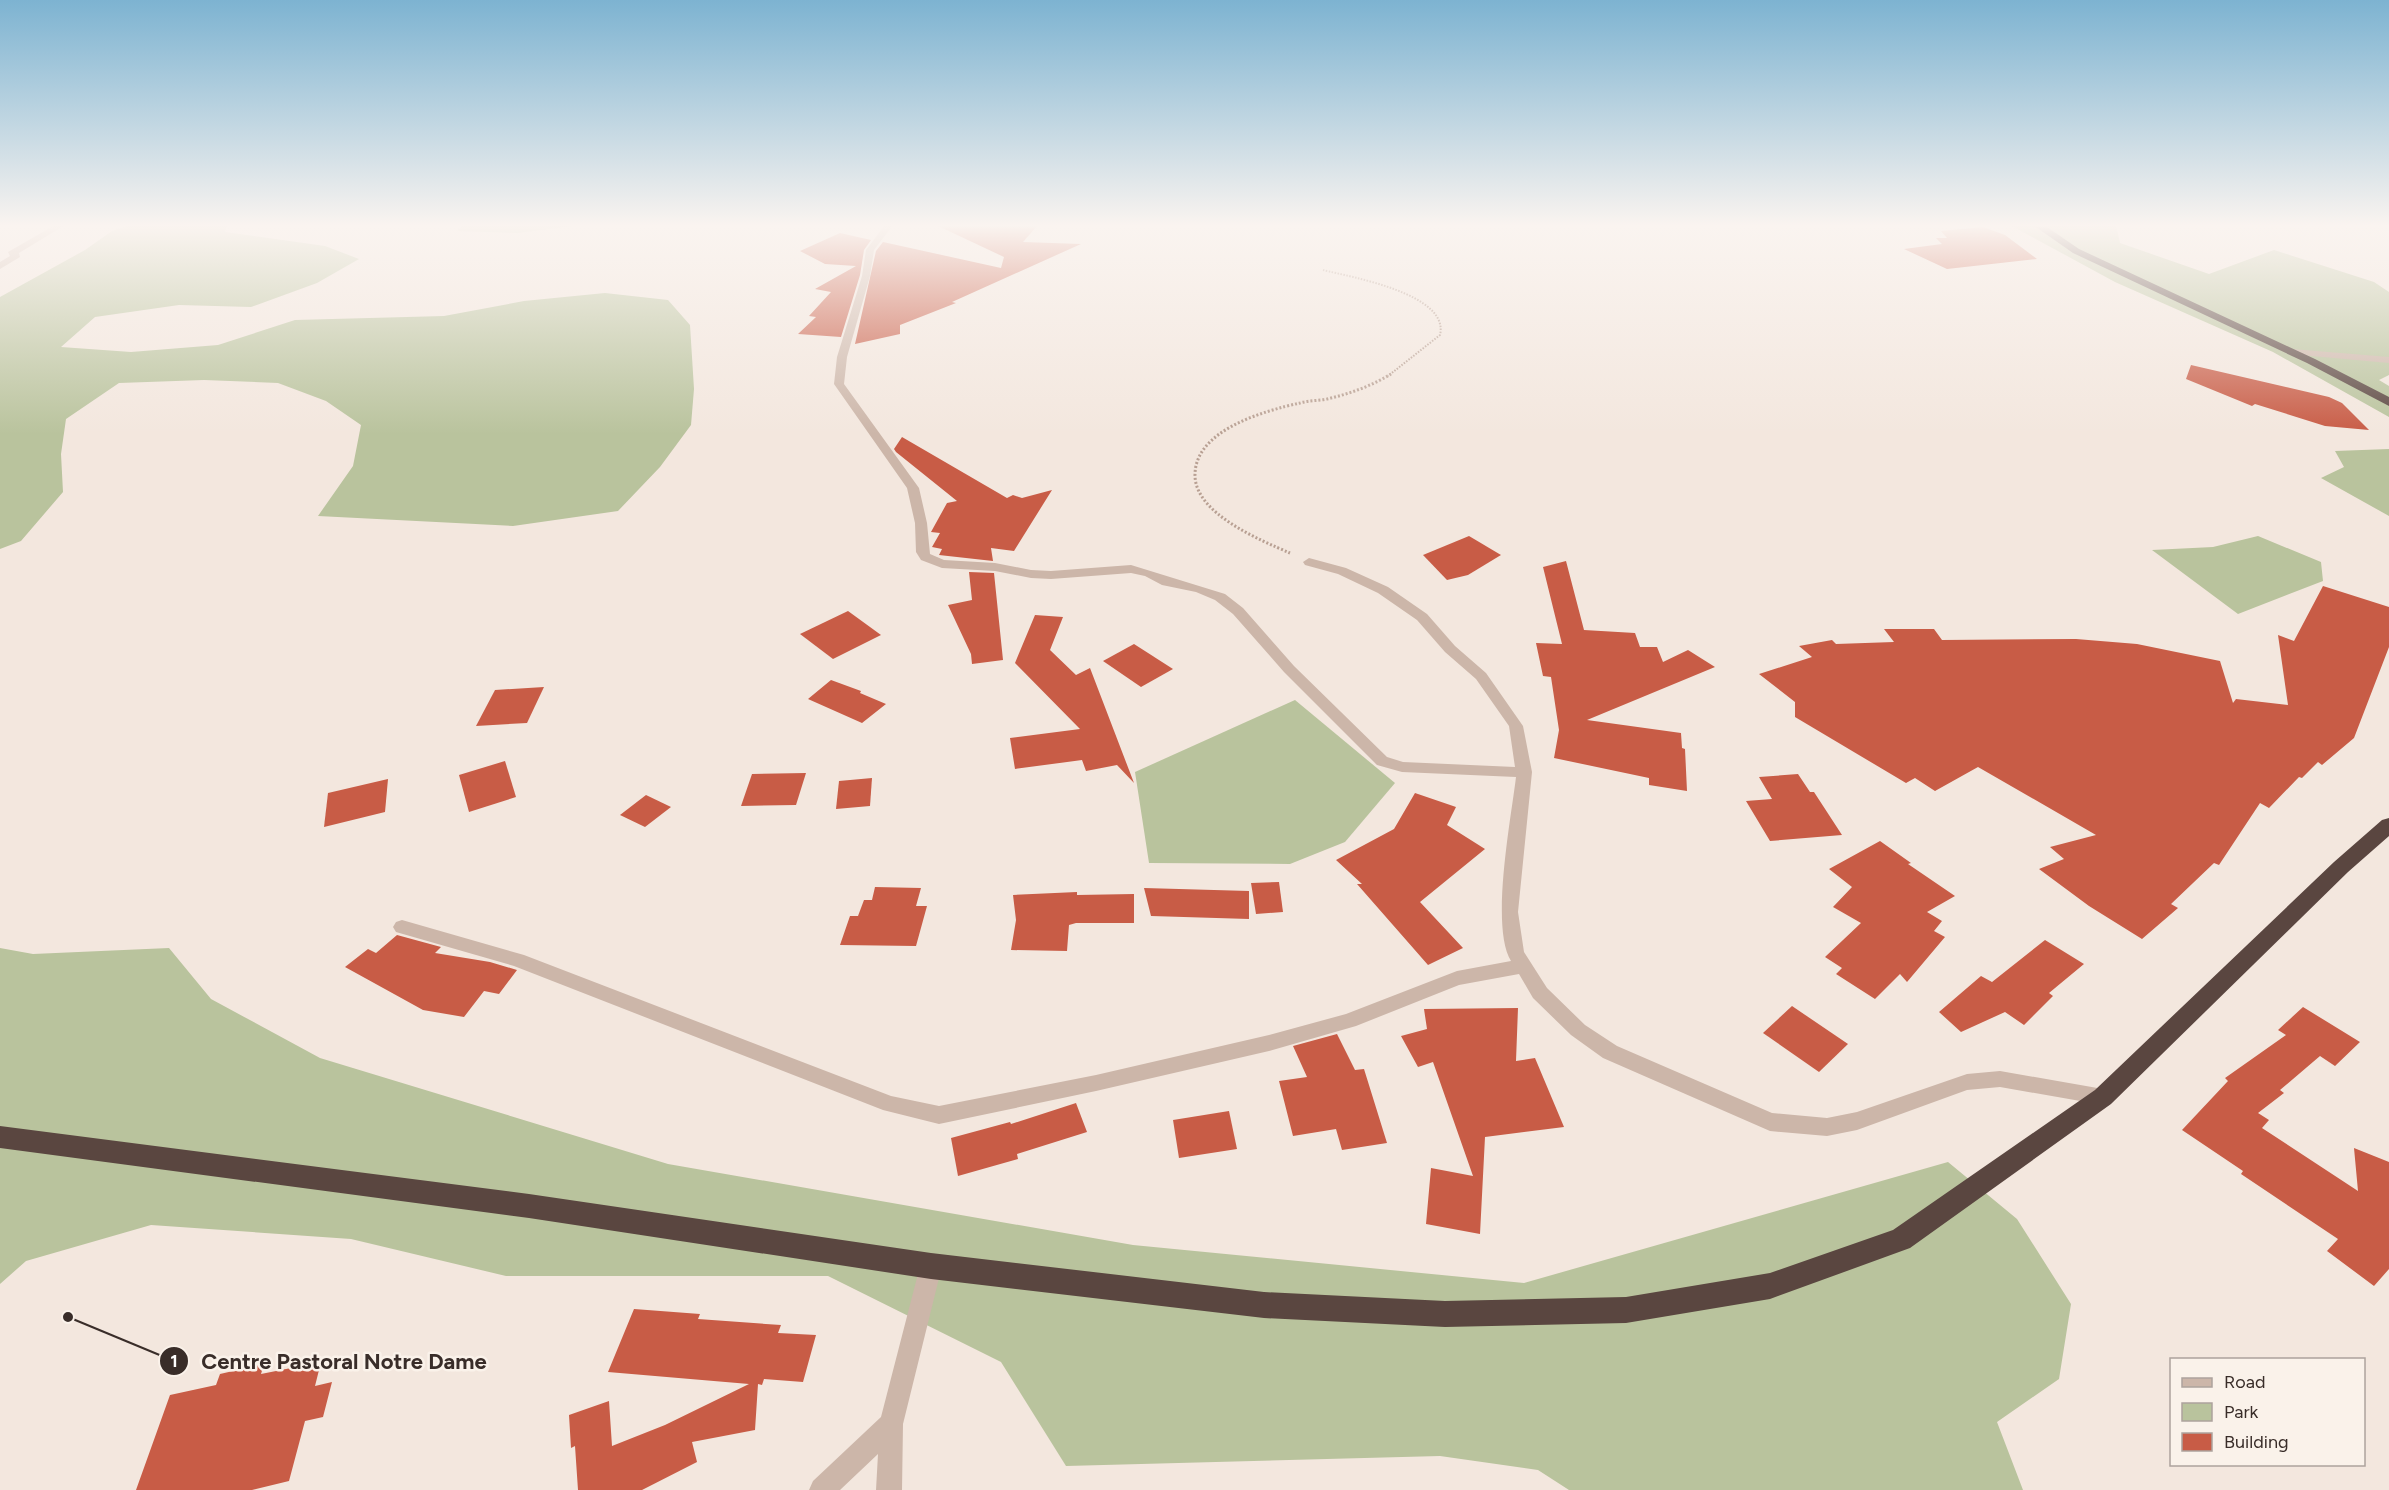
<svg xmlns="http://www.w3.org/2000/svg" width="2389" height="1490" viewBox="0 0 2389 1490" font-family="Figtree,sans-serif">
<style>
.green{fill:#b9c39d}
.building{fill:#c85c46}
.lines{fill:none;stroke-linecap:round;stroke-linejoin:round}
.path-far1{stroke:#b8a093;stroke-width:2;stroke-dasharray:1.5 1.5;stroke-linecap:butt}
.path{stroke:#b8a093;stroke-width:3;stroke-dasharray:2 2;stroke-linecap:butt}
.minor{fill:#ccb6a9;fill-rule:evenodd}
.highway{fill:#5a4640;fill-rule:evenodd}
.leader{fill:none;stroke:#392d29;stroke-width:2}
.callout-dot{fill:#392d29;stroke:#faf2ea;stroke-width:2}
.mark-label{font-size:18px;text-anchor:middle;font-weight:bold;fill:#fff}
.callout-label{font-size:22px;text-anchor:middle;font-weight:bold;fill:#392d29;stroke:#faf2ea;stroke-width:5;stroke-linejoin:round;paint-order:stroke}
</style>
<rect width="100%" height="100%" fill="#f3e7de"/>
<g class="green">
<polygon points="130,225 227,225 225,232 325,246 359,259 317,283 251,307 179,305 95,317 61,347 131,352 218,345 295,320 444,316 524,301 605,293 668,300 690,325 694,389 691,425 660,467 618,511 513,526 318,516 353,466 361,425 326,401 278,383 204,380 119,383 66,419 61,454 63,492 21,541 0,549 0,297 85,250 112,231"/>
<polygon points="463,225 582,225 517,233 457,231"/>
<polygon points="2010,225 2116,225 2120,243 2209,274 2274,250 2374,282 2389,292 2389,375 2379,380 2389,386 2389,417 2273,352 2115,282"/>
<polygon points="2389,449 2389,516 2321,478 2344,467 2335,451"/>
<polygon points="2258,536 2321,562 2323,581 2238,614 2152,550 2213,547"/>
<polygon points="1295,700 1395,783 1345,842 1290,864 1149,863 1135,772"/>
<polygon points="0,948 33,954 169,948 211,999 320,1058 668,1164 1133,1245 1524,1283 1948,1162 2017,1219 2071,1304 2059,1379 1997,1422 2023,1490 1569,1490 1538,1470 1440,1456 1066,1466 1001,1362 828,1276 506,1276 351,1239 151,1225 26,1261 0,1284"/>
</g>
<g class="building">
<polygon points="936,225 1038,225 1023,242 1081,244 952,302 956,303 900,325 900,334 855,344 876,251 883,242 1001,268 1004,257"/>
<polygon points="1983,227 2005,235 2037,259 1947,269 1904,249 1942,244 1936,238 1947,238 1941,231"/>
<polygon points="840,233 871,240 864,250 860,275 841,337 798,334 816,317 809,316 831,292 815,289 856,266 825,264 800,251"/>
<polygon points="2191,365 2329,397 2342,403 2369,430 2325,426 2255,404 2252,406 2186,379"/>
<polygon points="902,437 1007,498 1013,495 1022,498 1052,490 1014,551 991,548 993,561 939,555 942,549 932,547 940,533 931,532 947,503 957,501 896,452 894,449"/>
<polygon points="1469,536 1501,555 1468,575 1447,580 1423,555"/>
<polygon points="1566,561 1584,630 1635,633 1640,647 1657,647 1663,662 1688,650 1715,667 1587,720 1681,733 1682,748 1685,749 1687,791 1649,785 1649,778 1554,758 1559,730 1551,677 1543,676 1536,643 1562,644 1543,567"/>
<polygon points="969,572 994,573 1003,660 972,664 971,654 948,605 972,600"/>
<polygon points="2323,586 2389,607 2389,647 2354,738 2322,765 2318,762 2302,778 2299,777 2269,808 2260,803 2219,865 2214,863 2171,904 2178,908 2142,939 2089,906 2039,869 2064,859 2050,847 2096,835 1978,767 1935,791 1915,778 1906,783 1795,717 1795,702 1759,674 1812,657 1799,646 1832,640 1836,644 1894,642 1884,629 1934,629 1942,640 2076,639 2137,644 2220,661 2233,703 2236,699 2288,705 2278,635 2294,641"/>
<polygon points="848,611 881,635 833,659 800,634"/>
<polygon points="1035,615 1063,617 1050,650 1076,675 1090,668 1134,783 1117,765 1086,771 1082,760 1015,769 1010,738 1080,729 1015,663"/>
<polygon points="1134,644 1173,669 1141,687 1103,661"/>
<polygon points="831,680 861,691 860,693 886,704 862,723 808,699"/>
<polygon points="544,687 527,723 476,726 495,690"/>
<polygon points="505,761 516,797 469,812 459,775"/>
<polygon points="806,773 796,805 741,806 752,774"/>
<polygon points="1798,774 1810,792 1814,792 1842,835 1770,841 1746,801 1772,799 1759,777"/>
<polygon points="872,778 870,806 836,809 839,781"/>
<polygon points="388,779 385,812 324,827 328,793"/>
<polygon points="1415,793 1456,807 1447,825 1485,849 1420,902 1463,948 1428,965 1357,884 1362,884 1336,860 1394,829"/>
<polygon points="646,795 671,807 645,827 620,815"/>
<polygon points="1880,841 1911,863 1908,864 1955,896 1927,912 1942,921 1934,931 1945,937 1907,982 1900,974 1875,999 1836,974 1842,968 1825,957 1861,923 1833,907 1852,887 1829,869"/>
<polygon points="1279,882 1283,912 1256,914 1251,883"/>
<polygon points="875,887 921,888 916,906 927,906 916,946 840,945 850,916 858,916 864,900 872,900"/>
<polygon points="1144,888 1249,891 1249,919 1151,916"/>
<polygon points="1077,892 1077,895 1134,894 1134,923 1076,923 1069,925 1067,951 1011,950 1016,920 1013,895"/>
<polygon points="397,935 441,947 435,953 490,962 517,970 499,994 484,991 464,1017 423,1010 345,967 368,949 376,953"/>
<polygon points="2045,940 2084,964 2049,993 2053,996 2024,1025 2005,1012 1961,1032 1939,1012 1981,976 1992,982"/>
<polygon points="1792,1006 1848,1044 1819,1072 1763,1033"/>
<polygon points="2303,1007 2360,1042 2335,1066 2320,1056 2280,1090 2284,1093 2258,1113 2269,1120 2262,1128 2358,1191 2354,1148 2389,1162 2389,1269 2374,1286 2327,1251 2338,1239 2241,1174 2243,1171 2182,1130 2228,1081 2225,1078 2286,1035 2278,1030"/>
<polygon points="1518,1008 1516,1061 1535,1058 1564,1127 1485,1137 1480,1234 1426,1224 1431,1168 1473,1176 1433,1062 1418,1067 1401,1036 1427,1029 1424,1009"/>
<polygon points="1337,1034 1355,1070 1364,1069 1387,1143 1342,1150 1336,1129 1293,1136 1279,1081 1307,1077 1293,1046"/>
<polygon points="1076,1103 1087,1132 1017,1154 1018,1159 958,1176 951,1138 1010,1122 1011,1124"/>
<polygon points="1229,1111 1237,1149 1179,1158 1173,1120"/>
<polygon points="634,1309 700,1314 698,1319 781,1325 778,1333 816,1335 803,1382 764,1379 762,1385 758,1384 755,1430 692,1442 697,1462 642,1490 578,1490 575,1446 571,1448 569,1415 609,1401 612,1446 665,1425 749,1384 608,1372"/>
<polygon points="321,1362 315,1386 332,1382 323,1417 305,1421 289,1481 252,1490 136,1490 170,1395 216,1385 220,1374 264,1364 261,1374"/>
</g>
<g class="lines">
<path class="path-far1" d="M 1323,270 C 1351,277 1450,294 1440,335 L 1388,376"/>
<path class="path" d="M 1290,553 C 1260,540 1196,514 1195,476 C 1194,430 1264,411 1300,403 C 1310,400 1321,401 1331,398 C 1352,393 1373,385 1391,374"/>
<g class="minor">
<polygon points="55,225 65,225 19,253 20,257 0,269 0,262 10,256 8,252"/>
<path d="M 885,225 L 893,225 L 874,250 L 870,276 L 847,357 L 844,384 L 919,488 L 927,523 L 930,554 L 944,560 L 995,563 L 1031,570 L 1051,571 L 1131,565 L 1225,594 L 1243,608 L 1294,666 L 1387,757 L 1403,762 L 1515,767 L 1509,726 L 1476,679 L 1445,652 L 1417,620 L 1378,593 L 1338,574 L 1305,565 L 1303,562 L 1309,558 L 1346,568 L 1388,587 L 1427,614 L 1455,646 L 1486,673 L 1523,726 L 1532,772 L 1518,912 L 1524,952 L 1547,988 L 1585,1025 L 1617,1046 L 1772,1113 L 1827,1118 L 1857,1112 L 1967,1074 L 2000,1071 L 2103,1089 L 2110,1091 L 2113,1097 L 2110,1103 L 2103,1105 L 2000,1087 L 1967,1090 L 1857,1130 L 1827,1136 L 1770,1131 L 1603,1058 L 1571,1035 L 1533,998 L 1519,974 L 1459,985 L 1356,1026 L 1269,1051 L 1096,1091 L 939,1124 L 883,1110 L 514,966 L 396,932 L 393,927 L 396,922 L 402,920 L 524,955 L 891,1096 L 939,1106 L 1096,1075 L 1269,1035 L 1346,1014 L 1457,971 L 1511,961 C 1490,927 1511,819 1516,777 L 1402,772 L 1377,765 L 1284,672 L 1233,614 L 1215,600 L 1196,592 L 1162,585 L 1145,576 L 1131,573 L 1051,579 L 1031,578 L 995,571 L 942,568 L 921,560 L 916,552 L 915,523 L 907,488 L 834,384 L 837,357 L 862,276 L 866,250 Z"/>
<polygon points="2292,349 2389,357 2389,363 2289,354 2287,352"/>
<polygon points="931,1255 939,1259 942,1266 903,1424 902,1490 876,1490 878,1454 840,1490 809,1490 813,1481 881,1417 920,1266 923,1259"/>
</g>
<g class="highway">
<polygon points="2033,225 2044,225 2079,249 2315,359 2389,397 2389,406 2307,363 2073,253"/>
<polygon points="2389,818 2389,836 2348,872 2111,1104 1910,1248 1770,1299 1626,1323 1445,1327 1264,1318 931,1279 529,1218 0,1148 0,1126 529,1194 931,1253 1264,1292 1445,1301 1626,1297 1770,1273 1893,1230 2095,1090 2334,862 2382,820"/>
</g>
</g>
<linearGradient id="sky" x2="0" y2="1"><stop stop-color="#7db3d1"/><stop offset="0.52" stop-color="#faf4f0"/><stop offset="1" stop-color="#faf4f0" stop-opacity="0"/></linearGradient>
<rect width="2389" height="434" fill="url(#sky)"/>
<path class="leader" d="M68 1317L174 1361"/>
<g class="callout-dot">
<circle cx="68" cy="1317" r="6"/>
<circle cx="174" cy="1361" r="15"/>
</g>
<g class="mark-label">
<text x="174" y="1367">1</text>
</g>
<g class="callout-label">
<text x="344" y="1369">Centre Pastoral Notre Dame</text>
</g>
<rect x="2170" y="1358" width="195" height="108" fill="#faf2ea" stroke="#ada39d" stroke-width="1.5"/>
<rect x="2182" y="1378" width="30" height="9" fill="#ccb6a9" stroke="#ada39d" stroke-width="1.5"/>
<text x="2224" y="1388" font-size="18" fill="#392d29">Road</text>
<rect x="2182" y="1403" width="30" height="18" fill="#b9c39d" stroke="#ada39d" stroke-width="1.5"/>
<text x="2224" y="1418" font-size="18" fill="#392d29">Park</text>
<rect x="2182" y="1433" width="30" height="18" fill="#c85c46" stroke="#ada39d" stroke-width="1.5"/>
<text x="2224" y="1448" font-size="18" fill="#392d29">Building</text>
</svg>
